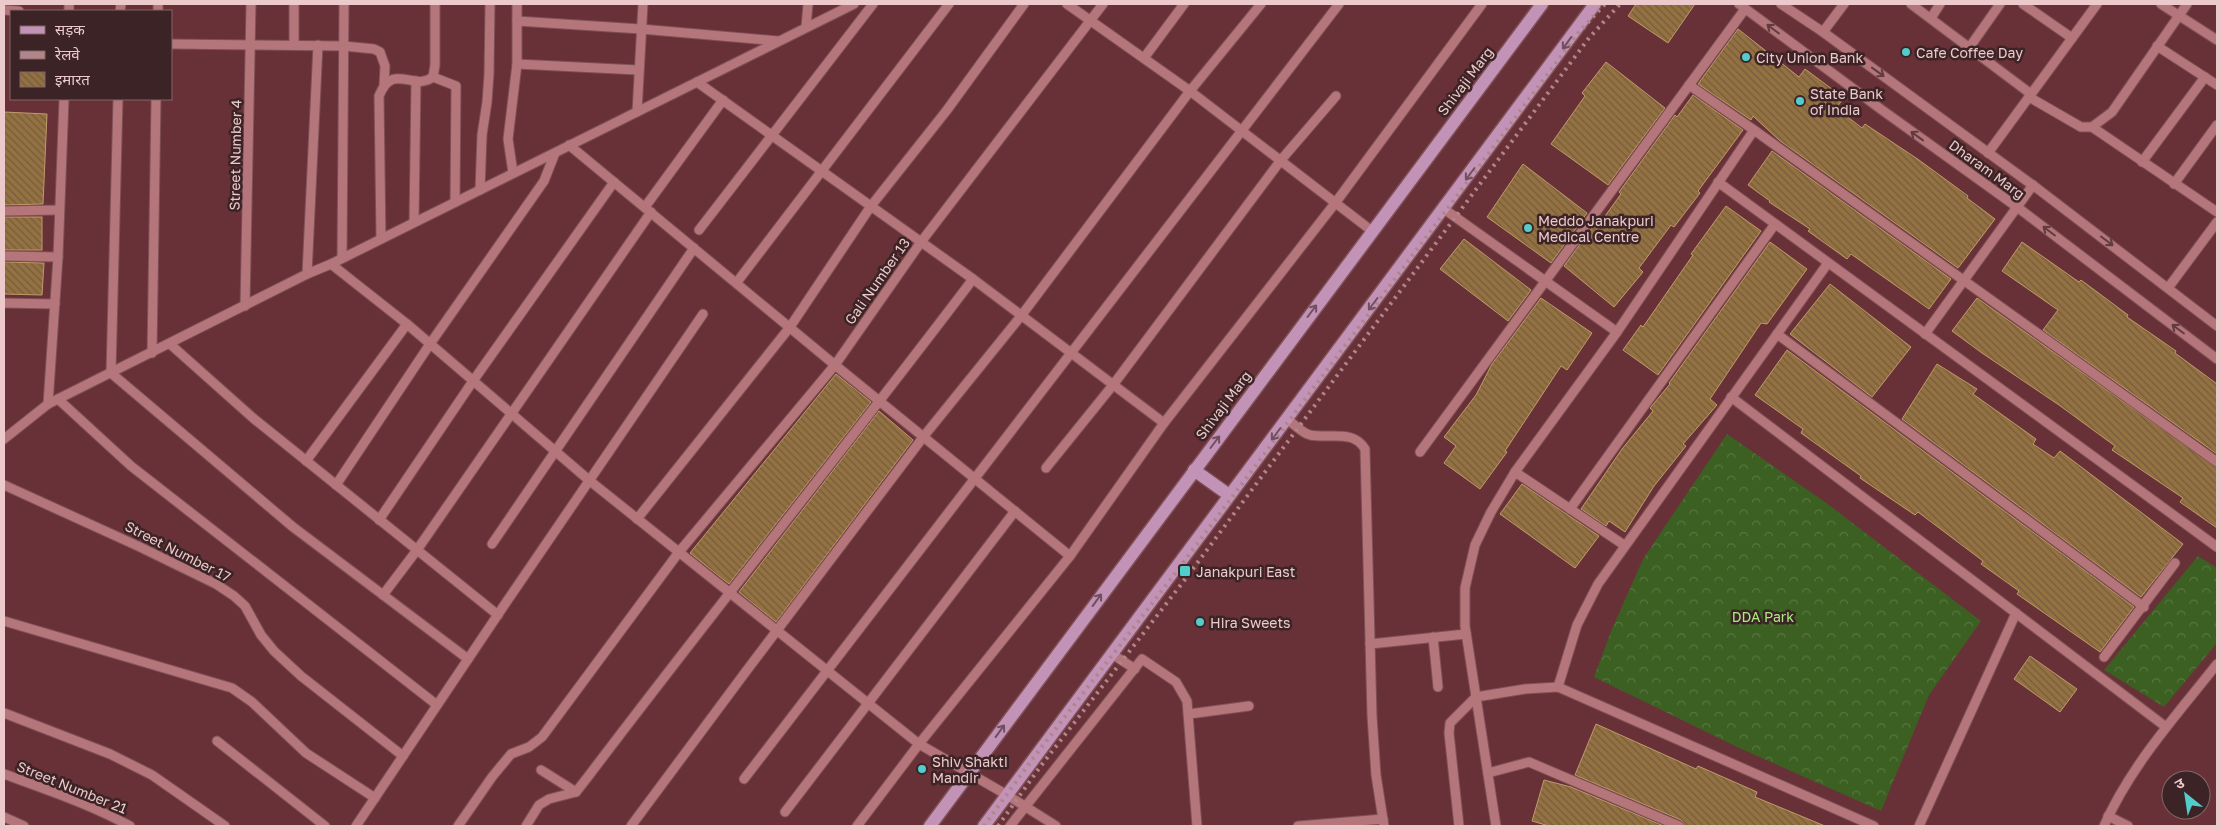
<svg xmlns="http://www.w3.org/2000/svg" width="2221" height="830" viewBox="0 0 2221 830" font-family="'Golos Text','Noto Sans Devanagari',sans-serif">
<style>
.forest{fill:url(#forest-crowns)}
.building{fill:url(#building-back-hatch);stroke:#bf9b6a}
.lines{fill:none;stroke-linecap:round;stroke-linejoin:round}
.minor-casing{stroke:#7e5056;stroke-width:11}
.major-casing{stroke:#7e5056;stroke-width:15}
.minor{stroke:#b4767b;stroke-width:9}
.major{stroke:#c292b7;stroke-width:12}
.rail{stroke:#b1868a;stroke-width:4;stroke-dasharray:2.5 5;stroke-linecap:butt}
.oneway{stroke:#603c3f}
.oneway2{stroke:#724f5f}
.poi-dot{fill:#52cdcc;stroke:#3c2325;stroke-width:2}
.labels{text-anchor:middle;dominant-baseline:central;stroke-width:5;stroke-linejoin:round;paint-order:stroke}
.poi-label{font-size:14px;fill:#eccacc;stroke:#3c2325;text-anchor:start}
.street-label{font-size:14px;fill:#eccacc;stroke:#3c2325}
.park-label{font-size:14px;fill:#a9eb81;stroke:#3c2325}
</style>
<defs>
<pattern id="forest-crowns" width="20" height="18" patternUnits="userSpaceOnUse" patternTransform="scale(1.25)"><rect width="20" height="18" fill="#3b6022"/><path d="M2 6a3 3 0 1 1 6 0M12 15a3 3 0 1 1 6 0" fill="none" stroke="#587541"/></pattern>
<pattern id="building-back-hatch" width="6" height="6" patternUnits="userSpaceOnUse" patternTransform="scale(1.25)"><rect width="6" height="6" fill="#937141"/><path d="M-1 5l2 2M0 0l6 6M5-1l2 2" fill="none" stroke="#755c3f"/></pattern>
</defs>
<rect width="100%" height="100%" fill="#683137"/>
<g class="forest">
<polygon points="1727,434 1825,502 1981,621 1929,695 1881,811 1737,747 1594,677 1612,629 1643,559"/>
<polygon points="2198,556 2217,568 2217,643 2164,707 2104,670"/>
</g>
<g class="building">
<polygon points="1636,4 1695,4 1668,43 1628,16"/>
<polygon points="1738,29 1799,77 1805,69 1844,98 1836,108 1862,128 1865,124 1919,160 1968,196 1967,198 1995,219 1958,268 1779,140 1753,116 1751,120 1698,84"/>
<polygon points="1606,62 1665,108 1608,185 1551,144 1585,96 1582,93"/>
<polygon points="1693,95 1743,130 1698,191 1700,193 1674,227 1671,225 1639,268 1643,272 1614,307 1564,266 1597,221 1600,223 1621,194 1619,192 1675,115 1677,117"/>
<polygon points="4,112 47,114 43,204 4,205"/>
<polygon points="1772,151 1951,279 1929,309 1851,254 1847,259 1808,231 1810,229 1769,202 1770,201 1748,185"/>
<polygon points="1523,164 1587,213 1551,263 1487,217"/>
<polygon points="1726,206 1761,231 1658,375 1623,350 1641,325 1643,327 1693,255 1691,254"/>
<rect x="4" y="217" width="38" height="33"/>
<polygon points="1464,239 1531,290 1508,321 1440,269"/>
<polygon points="1770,242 1807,269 1767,324 1761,323 1710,399 1717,405 1683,444 1686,446 1654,486 1625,532 1609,521 1606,526 1581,509 1622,449 1653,411 1650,408 1670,384 1669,383"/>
<polygon points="2022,242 2079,282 2081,280 2128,315 2127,317 2176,351 2175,353 2217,384 2217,454 2043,330 2058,310 2002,271"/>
<polygon points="4,262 44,263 42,295 4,294"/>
<polygon points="1830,284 1911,347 1872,397 1790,334"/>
<polygon points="1541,298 1592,333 1567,370 1561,366 1505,451 1507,452 1480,489 1444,463 1456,446 1444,437 1476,395 1492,364"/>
<polygon points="1977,298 2217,468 2217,528 2180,502 2183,498 2112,450 2115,446 2059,405 1982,353 1952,331"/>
<polygon points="1787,350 2134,607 2100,652 2017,594 2019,591 1981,564 1983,561 1918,512 1915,515 1860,478 1861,476 1801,433 1803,429 1755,395"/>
<polygon points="1937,364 1977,389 1973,394 2036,439 2033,444 2054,458 2060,451 2183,544 2141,597 1902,419"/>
<polygon points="836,374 871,402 729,584 690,553"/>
<polygon points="879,411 913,440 776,622 739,592"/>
<polygon points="1522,484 1599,536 1575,568 1500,514"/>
<polygon points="2030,656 2077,689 2060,712 2014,679"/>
<polygon points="1596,724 1696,769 1698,766 1757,792 1755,797 1825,826 1685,826 1681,820 1575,775"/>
<polygon points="1544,780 1571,787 1664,826 1549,826 1532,821"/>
</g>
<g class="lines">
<g class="minor-casing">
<g id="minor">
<polyline points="294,4 294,45"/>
<polyline points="1067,4 1190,91 1372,231"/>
<polyline points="1739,4 1882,110 2017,207 2217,359"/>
<polyline points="1781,4 1823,32 2038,189 2217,326"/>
<polyline points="1911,4 2031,94"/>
<polyline points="2023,4 2072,38"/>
<polyline points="2161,4 2217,40"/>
<polyline points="4,10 19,11"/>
<polyline points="69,11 69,4"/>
<polyline points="120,11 121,4"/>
<polyline points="158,11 158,4"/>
<polyline points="1931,18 1940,4"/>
<polyline points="517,21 641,29 778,41"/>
<polyline points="806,27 808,4"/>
<polyline points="1823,32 1844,4"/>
<polyline points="171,44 344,46 374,49 380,52 385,66 384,85"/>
<polyline points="2157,46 2217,85"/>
<polyline points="1969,48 2000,4"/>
<polyline points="1144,58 1184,4"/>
<polyline points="517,64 638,70"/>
<polyline points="433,77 456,86 455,202"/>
<polyline points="697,82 973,279 1164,423"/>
<polyline points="1689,85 1754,130 2217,462"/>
<polyline points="2029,97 2081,127 2092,127 2112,112 2187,4"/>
<polyline points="118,99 111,373 293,527 468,659"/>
<polyline points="637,112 643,4"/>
<polyline points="2092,127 2217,212"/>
<polyline points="569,145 835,365 1070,556"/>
<polyline points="1988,153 2097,4"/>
<polyline points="2142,162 2205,77"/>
<polyline points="513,173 508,139 517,64 517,4"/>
<polyline points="1718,182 2217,547"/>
<polyline points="2174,184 2217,125"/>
<polyline points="480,190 482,135 487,102 489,74 490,4"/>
<polyline points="645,207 723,100"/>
<polyline points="1444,209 1617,332"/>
<polyline points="4,211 58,210"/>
<polyline points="414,222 416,81"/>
<polyline points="699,230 873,4"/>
<path d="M 381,239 L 379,96 C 393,61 413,92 433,77 L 435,65 L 435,4"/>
<polyline points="4,256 58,257"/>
<polyline points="342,258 344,4"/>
<polyline points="331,264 407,324 590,481 919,744 1007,795 1056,826"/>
<polyline points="307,274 318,45"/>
<polyline points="737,282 949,4"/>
<polyline points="2168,288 2217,222"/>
<polyline points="4,303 55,304"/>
<polyline points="245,306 251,4"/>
<polyline points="1777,334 2144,607"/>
<polyline points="1925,334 2033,185"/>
<polyline points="170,344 253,418 498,615"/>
<polyline points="152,353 156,99"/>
<polyline points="1731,397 2166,727"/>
<polyline points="58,399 131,466 437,705"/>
<polyline points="48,404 58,257 64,99"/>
<path d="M 1287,419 C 1294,424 1302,433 1310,435 C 1330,439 1353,429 1365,449 L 1372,716 L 1376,775 L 1384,826"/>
<polyline points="4,439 48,404 58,399 307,274 331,264 854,4"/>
<polyline points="1420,452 1745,9"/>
<polyline points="306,461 407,324"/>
<polyline points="1046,468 1113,385 1281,160 1336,96"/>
<polyline points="1515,472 1624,545"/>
<polyline points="4,485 140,547 216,584 234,596 245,606 261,635 274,651 301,676 403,756"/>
<polyline points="336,485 430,344 544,181 555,153"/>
<polyline points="1570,509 1775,224"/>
<polyline points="637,519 790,327 871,206 947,110 1024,4"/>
<polyline points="379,520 473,381 614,182"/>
<polyline points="492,544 694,248"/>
<polyline points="383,595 417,550 651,212"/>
<polyline points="4,621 232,688 252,702 306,753 375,798"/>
<polyline points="1433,637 1438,687"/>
<polyline points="1370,644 1466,634"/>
<polyline points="1112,654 1135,669"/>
<polyline points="2104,657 2175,563"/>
<polyline points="1558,687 1577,625 1598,584 1828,263"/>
<polyline points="4,713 110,754 152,775 225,826"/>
<polyline points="1189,714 1249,706"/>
<polyline points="217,741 325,826"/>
<polyline points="541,770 576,792"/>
<polyline points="1488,773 1529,762 1679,826"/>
<path d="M 4,774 C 47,790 90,804 130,826"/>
<polyline points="744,779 1339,4"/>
<polyline points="785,812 1015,511"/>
<polyline points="2108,816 2128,826"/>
<polyline points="4,817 24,826"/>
<polyline points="356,826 505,604 703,314"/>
<polyline points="458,826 492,777 511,754 529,747 542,737 679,552 835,365 921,242 1103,4"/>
<path d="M 526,826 L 539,805 L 549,799 L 576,792 L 587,778 C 714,610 846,447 973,279"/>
<polyline points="631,826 747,670 924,436 1021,316 1190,91 1261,4"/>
<polyline points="857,826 919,744 1070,556 1164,423 1336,202 1482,4"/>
<polyline points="1010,826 1142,659 1176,682 1187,701 1197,826"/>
<polyline points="1298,826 1383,819"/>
<polyline points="1459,826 1449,733 1450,723 1476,697 1525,689 1558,687 1874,826"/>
<polyline points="1496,826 1465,626 1465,588 1475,545 1491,512 1515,472 1617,332 1754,130"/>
<polyline points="1919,826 2016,613"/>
<path d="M 2104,826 C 2131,765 2176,716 2217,664"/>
</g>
</g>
<g class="major-casing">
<g id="major">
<polyline points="1194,470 1229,495"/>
<polyline points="930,826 1542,4"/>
<polyline points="984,826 1595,4"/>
</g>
</g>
<use href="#minor" class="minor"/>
<use href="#major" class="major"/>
<g class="rail">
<polyline points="984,826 1031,761 1174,575 1580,31 1605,4"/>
<polyline points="998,826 1040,767 1183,582 1589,38 1620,4"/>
</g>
</g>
<defs><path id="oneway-shaft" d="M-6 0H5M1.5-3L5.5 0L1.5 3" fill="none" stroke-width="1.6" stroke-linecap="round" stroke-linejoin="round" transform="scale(1.25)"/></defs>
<g class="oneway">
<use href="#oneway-shaft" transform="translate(1773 29) rotate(-143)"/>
<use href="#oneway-shaft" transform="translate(1878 72) rotate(36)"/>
<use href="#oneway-shaft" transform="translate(1917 136) rotate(-144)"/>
<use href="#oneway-shaft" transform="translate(2049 231) rotate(-143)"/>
<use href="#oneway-shaft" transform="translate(2107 241) rotate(37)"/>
<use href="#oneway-shaft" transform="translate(2178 329) rotate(-143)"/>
</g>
<g class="oneway2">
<use href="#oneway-shaft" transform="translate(1567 43) rotate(126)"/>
<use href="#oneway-shaft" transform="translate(1470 174) rotate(127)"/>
<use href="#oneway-shaft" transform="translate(1373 304) rotate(127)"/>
<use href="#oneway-shaft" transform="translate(1312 311) rotate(-53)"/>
<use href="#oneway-shaft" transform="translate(1276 434) rotate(127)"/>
<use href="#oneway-shaft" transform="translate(1215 442) rotate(-53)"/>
<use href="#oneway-shaft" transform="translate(1097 600) rotate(-54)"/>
<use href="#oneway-shaft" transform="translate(1000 731) rotate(-54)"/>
</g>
<g class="poi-dot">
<circle cx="1906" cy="52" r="5"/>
<circle cx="1746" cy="57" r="5"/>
<circle cx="1800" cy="101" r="5"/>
<circle cx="1528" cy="228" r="5"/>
<rect x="1179" y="565" width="12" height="12" rx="2.5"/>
<circle cx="1200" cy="622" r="5"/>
<circle cx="922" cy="769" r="5"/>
</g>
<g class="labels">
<g class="poi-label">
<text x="1916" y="52">Cafe Coffee Day</text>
<text x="1756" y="57">City Union Bank</text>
<text x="1810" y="93">State Bank<tspan x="1810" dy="16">of India</tspan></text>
<text x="1538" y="220">Meddo Janakpuri<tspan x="1538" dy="16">Medical Centre</tspan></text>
<text x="1196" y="571">Janakpuri East</text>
<text x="1210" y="622">Hira Sweets</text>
<text x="932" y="761">Shiv Shakti<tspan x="932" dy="16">Mandir</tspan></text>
</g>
<g class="street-label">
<text transform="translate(1465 81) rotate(-53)">Shivaji Marg</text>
<text transform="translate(235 155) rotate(-89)">Street Number 4</text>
<text transform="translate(1987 169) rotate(36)">Dharam Marg</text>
<text transform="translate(877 281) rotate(-55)">Gali Number 13</text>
<text transform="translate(1223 405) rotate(-53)">Shivaji Marg</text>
<text transform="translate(178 551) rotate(27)">Street Number 17</text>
<text transform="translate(72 787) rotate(22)">Street Number 21</text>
</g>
<g class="park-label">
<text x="1763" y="616">DDA Park</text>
</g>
</g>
<rect width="2221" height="830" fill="none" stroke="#eccacc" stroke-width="10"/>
<rect x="10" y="10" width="162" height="90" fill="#3c2325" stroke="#826668"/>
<rect x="20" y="26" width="25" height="8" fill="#c292b7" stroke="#826668"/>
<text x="55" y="35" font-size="15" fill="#eccacc">सड़क</text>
<rect x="20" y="51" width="25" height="8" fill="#b1868a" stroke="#826668"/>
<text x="55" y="60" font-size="15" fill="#eccacc">रेलवे</text>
<rect x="20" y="72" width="25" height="15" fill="url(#building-back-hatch)" stroke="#826668"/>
<text x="55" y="85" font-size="15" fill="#eccacc">इमारत</text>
<g transform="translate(2186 795) rotate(330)"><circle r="24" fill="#3c2325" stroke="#826668"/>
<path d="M0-4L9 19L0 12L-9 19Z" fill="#52cdcc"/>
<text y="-8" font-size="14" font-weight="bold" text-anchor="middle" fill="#eccacc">उ</text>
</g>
</svg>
